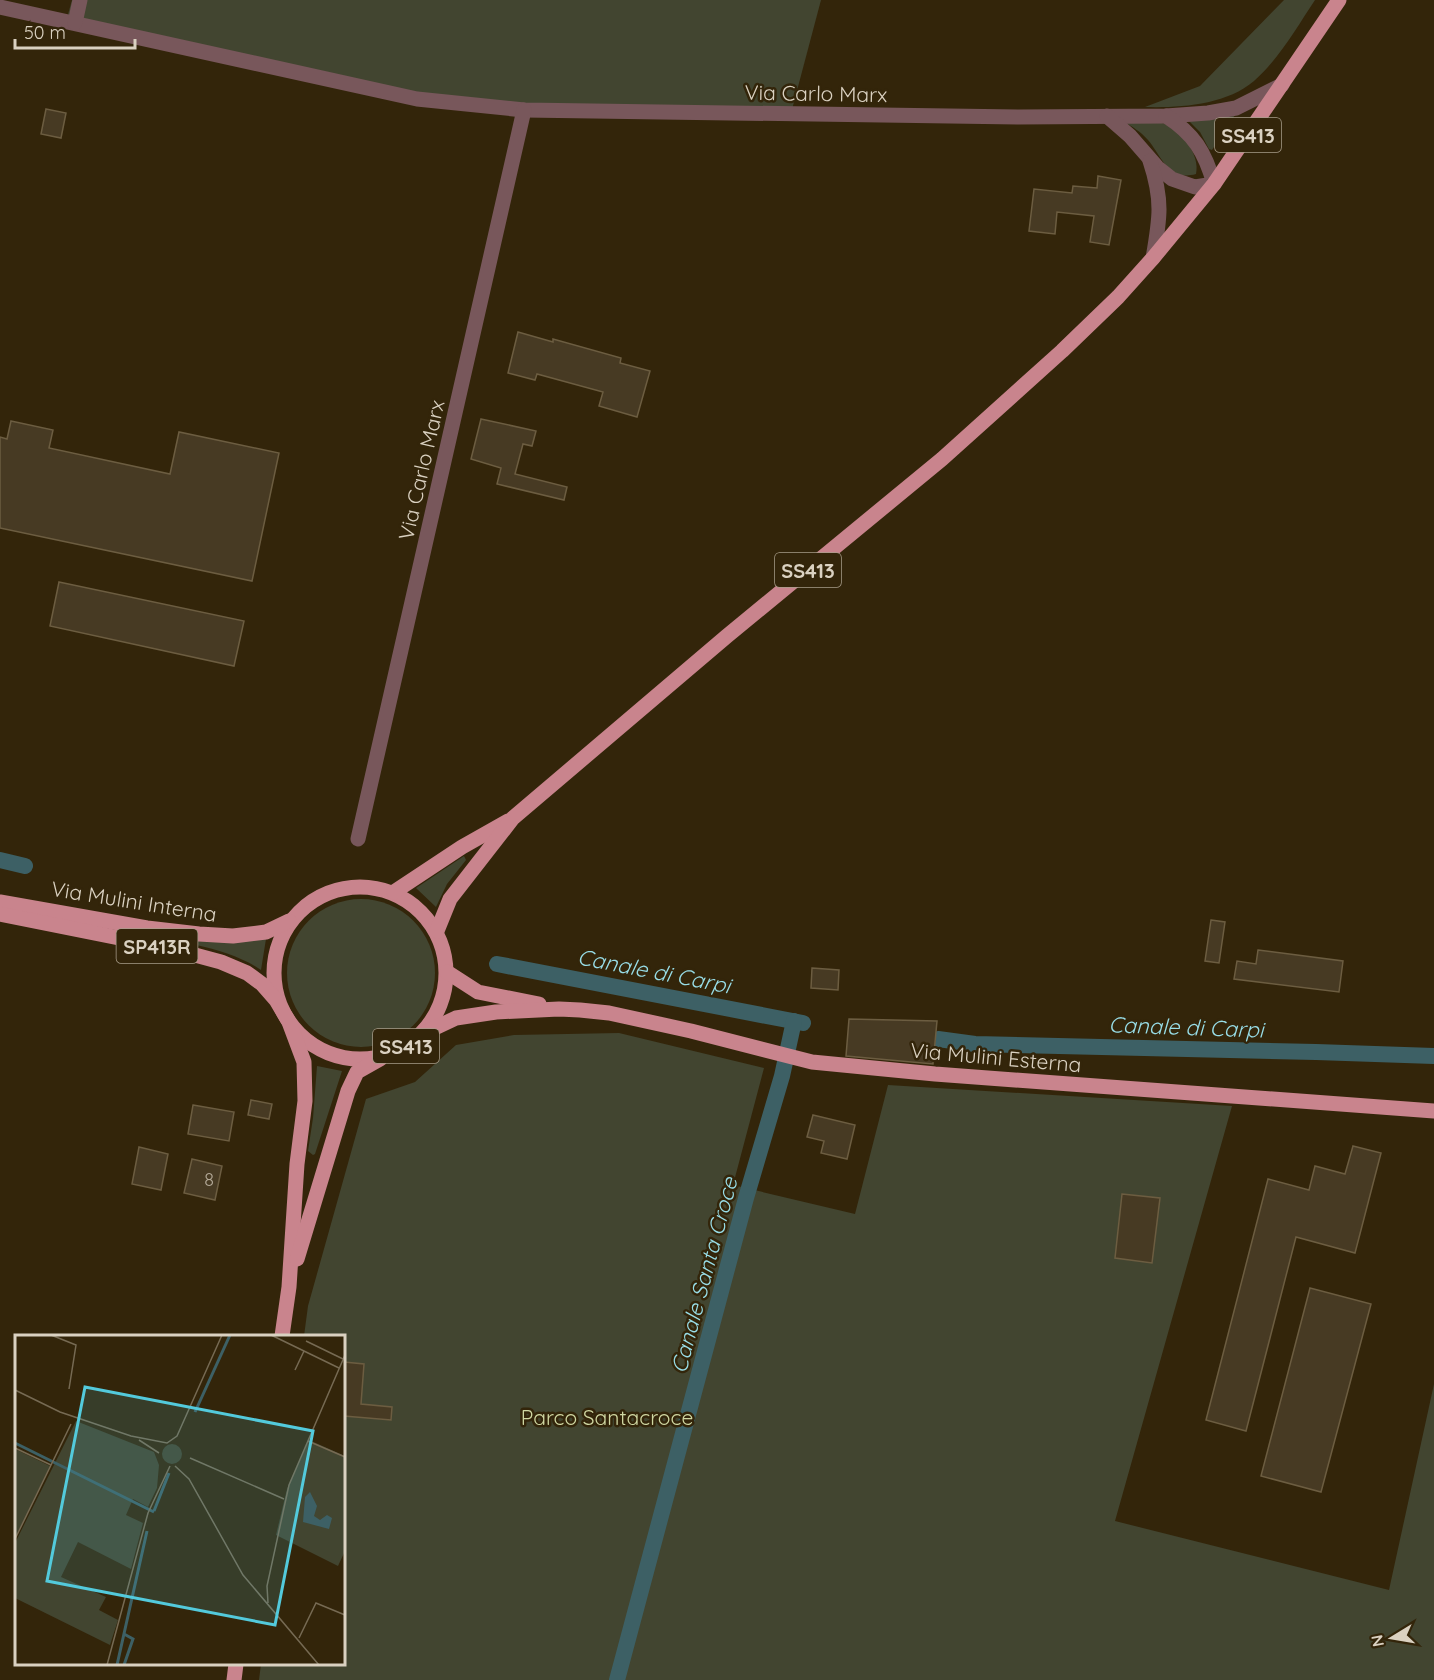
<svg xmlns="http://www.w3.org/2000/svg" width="1434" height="1680" viewBox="0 0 1434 1680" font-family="Quicksand,sans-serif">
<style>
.green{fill:#424530}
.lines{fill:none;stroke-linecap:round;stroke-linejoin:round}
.canal{stroke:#3d6065;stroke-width:16}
.building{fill:#473a23;stroke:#6c5d41;stroke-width:1.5}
.minor{stroke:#78575b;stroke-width:15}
.major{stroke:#c9848d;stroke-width:15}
.labels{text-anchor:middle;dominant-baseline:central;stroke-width:5;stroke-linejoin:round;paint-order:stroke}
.number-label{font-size:18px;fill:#b5ab9a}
.shield{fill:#33250a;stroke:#a89d8a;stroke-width:1.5}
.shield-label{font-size:20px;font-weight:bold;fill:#dad1c1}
.street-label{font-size:21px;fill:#dad1c1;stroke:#33250a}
.park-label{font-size:21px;fill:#d0d8a3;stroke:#33250a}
.water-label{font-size:22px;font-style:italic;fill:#98dde7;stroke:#33250a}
.inset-river{fill:none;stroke:#3d6065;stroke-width:3}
.inset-road{fill:none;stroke:#766a53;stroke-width:1.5}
.view{fill:#53cadc;fill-opacity:0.15;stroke:#53cadc;stroke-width:3}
.inset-edge{fill:none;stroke:#dad1c1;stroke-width:3}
</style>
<rect width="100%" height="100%" fill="#33250a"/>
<g class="green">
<polygon points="72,0 821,0 790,117 444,102 67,18"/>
<path d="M 1284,0 L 1315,0 C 1297,27 1279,59 1254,81 C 1226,105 1180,108 1145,107 L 1200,86 Z"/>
<polygon points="1237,112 1212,150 1209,149 1200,132 1189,121"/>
<path d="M 1124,122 C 1136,122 1151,120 1162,123 C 1180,128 1201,155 1196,174 C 1168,182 1161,155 1148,140 C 1141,132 1133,127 1124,122 Z"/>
<polygon points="464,856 466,860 447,884 436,907 416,888"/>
<circle cx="361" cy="973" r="74"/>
<path d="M 266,939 L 261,970 C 242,957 219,950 196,945 L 196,941 Z"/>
<polygon points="619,1033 764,1068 733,1185 855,1214 888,1085 1232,1106 1115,1521 1389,1590 1434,1384 1434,1680 259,1680 261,1664 344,1664 344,1336 304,1336 308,1306 366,1099 415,1082 456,1045 514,1035"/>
<polygon points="317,1066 342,1071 315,1154 313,1155 308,1151 313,1118"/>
</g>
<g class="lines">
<g class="canal">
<polyline points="0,860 25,866"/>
<polyline points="497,964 803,1023"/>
<polyline points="938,1039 975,1044 1316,1052 1434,1056"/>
<polyline points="617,1680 746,1198 782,1076 794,1021"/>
</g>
</g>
<g class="building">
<polygon points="46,109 66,113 61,138 41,134"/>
<polygon points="1098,176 1121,180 1109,245 1090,242 1094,216 1057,212 1055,234 1029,231 1034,189 1072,193 1073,186 1097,188"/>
<polygon points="518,332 553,342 553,339 621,358 620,363 650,371 637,417 599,406 603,392 537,374 535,380 508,373"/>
<polygon points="481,419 536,431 532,446 523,444 515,474 567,487 564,500 497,484 501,468 471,459"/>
<polygon points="11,421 53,430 49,448 170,474 179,432 279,453 252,581 0,528 0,437 7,439"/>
<polygon points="59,582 244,621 234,666 50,626"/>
<polygon points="1211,920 1225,922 1219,963 1205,961"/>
<polygon points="1258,950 1343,961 1339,992 1234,979 1237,961 1256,964"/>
<polygon points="812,968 839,970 838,990 811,988"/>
<polygon points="849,1019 937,1021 933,1064 846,1056"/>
<polygon points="251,1100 272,1104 269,1119 248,1115"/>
<polygon points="193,1105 234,1112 229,1141 188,1134"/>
<polygon points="813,1115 855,1125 847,1159 821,1153 824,1141 807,1137"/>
<polygon points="1353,1146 1381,1153 1355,1253 1296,1237 1246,1431 1206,1420 1268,1179 1309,1190 1315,1166 1345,1174"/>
<polygon points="139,1147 168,1154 161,1190 132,1184"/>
<polygon points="192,1159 222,1166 215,1200 184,1193"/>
<polygon points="1122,1194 1160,1198 1152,1263 1115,1258"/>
<polygon points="1310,1288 1371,1304 1321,1492 1261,1476"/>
<polygon points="344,1362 364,1364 361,1404 392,1407 391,1420 344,1416"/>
</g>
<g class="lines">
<g class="minor">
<polyline points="0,7 417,99 524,110 1018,117 1166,116 1208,113 1236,108 1282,85"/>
<polyline points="75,23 80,0"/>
<path d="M 1107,116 L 1130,136 L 1157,167 L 1172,179 L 1195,187 L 1214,184 C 1205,152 1194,134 1166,116"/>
<path d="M 1150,161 C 1163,200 1160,218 1153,258"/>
<polyline points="358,839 524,110"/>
</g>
<g class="major">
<circle cx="360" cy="973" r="86"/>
<polyline points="394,892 462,847 508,821"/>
<polyline points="0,902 147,928 199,934 233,936 266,932 289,921"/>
<polyline points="0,914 169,948 221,962 247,973 262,984 276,1000 289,1022 304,1062 305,1101 297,1164 289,1287 282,1336"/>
<polyline points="437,931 450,899 513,818 727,636 942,459 1062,351 1118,297 1153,258 1214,184 1339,0"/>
<polyline points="447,972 478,992 539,1004"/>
<polyline points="422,1034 456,1018 496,1012 559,1009 580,1010 609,1013 691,1031 812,1062 935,1074 1434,1111"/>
<polyline points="297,1259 348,1091 357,1072 380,1059"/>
<polyline points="234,1680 236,1664"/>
</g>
</g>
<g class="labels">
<g class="number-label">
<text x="209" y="1179">8</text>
</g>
<g class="shield">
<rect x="1215" y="118" width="66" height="34" rx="4.5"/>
<rect x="775" y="553" width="66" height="34" rx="4.5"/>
<rect x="116.5" y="929" width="81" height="34" rx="4.5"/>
<rect x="373" y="1029" width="66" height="34" rx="4.5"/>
</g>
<g class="shield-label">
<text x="1248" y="135">SS413</text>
<text x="808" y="570">SS413</text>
<text x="157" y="946">SP413R</text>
<text x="406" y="1046">SS413</text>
</g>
<g class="street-label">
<text transform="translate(816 93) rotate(1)">Via Carlo Marx</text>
<text transform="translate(421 470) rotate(-77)">Via Carlo Marx</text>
<text transform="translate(134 901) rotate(9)">Via Mulini Interna</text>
<text transform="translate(996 1057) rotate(5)">Via Mulini Esterna</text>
</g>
<g class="park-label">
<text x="607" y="1417">Parco Santacroce</text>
</g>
<g class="water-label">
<text transform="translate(654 971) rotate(11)">Canale di Carpi</text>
<text transform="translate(1186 1027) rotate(2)">Canale di Carpi</text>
<text transform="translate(704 1275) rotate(-75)">Canale Santa Croce</text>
</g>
</g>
<g transform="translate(15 1335)">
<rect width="330" height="330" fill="#33250a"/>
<path d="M 61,86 L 139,117 L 144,130 L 142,153 L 133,172 L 118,164 L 111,180 L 128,188 L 116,234 L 63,207 L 46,242 L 91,262 L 84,275 L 103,285 L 95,310 L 0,263 L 0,208 ZM 294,105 L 330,121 L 330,216 L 323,231 L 261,200 L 272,154 ZM147 119a10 10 0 1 1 20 0a10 10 0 1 1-20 0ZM 0,114 L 35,131 L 0,203 Z" fill="#424530"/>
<path d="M 295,157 L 302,171 L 299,181 L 305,185 L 312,180 L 317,183 L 314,194 L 288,187 L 290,162 Z" fill="#3d6065"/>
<path class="inset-river" d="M 180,77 L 215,0M 0,108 L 139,177M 139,176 L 154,138M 109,299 L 118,304 L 109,330M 102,330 L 132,196"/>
<path class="inset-road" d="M 36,0 L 61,10 L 54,54M 256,0 L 324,33M 291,6 L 328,24M 280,35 L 289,16M 0,55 L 45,77 L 116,101 L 152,108 L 162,101 L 207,0M 124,105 L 144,118M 293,106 L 330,122M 0,113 L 36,130M 175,123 L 269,164M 160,131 L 174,144 L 228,240 L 304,330M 0,204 L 56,89M 253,268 L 252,251 L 274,150 L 330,20M 284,303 L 301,268 L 330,280M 92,330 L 133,178 L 155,131"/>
<path class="view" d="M 70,52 L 298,96 L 260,290 L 32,246 Z"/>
<rect width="330" height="330" class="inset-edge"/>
</g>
<g transform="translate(1392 1638) rotate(259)" stroke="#33250a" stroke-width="4.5" paint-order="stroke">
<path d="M0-4.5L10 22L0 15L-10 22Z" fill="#dad1c1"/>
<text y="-9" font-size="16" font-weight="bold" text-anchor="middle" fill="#dad1c1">N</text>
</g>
<path d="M15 39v9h120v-9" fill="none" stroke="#dad1c1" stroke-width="3"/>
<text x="24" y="39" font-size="18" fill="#dad1c1" stroke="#33250a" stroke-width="4.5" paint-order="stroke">50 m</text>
</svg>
